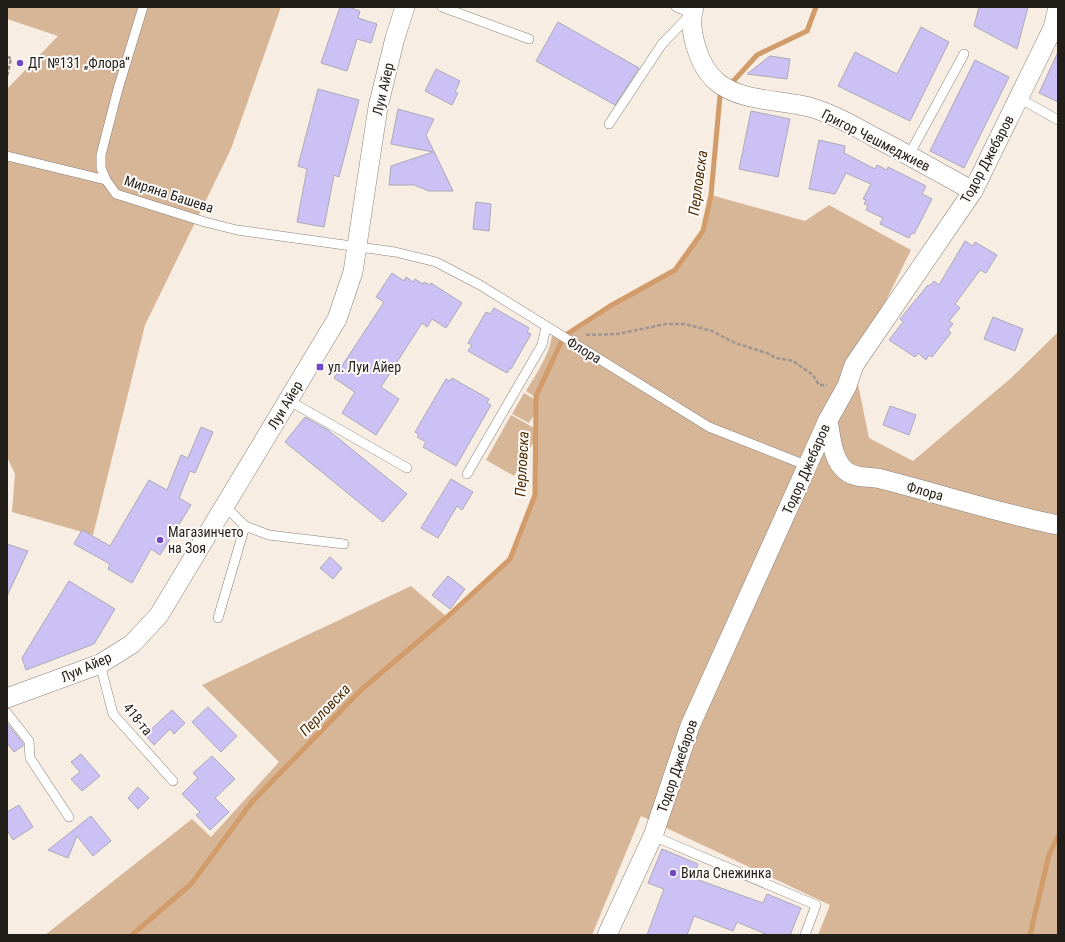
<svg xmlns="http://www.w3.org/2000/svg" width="1065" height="942" viewBox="0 0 1065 942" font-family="'Roboto Condensed',sans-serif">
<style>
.green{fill:#d7b597}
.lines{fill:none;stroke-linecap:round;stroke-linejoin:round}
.stream{stroke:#d19c69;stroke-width:5}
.building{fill:#ccc1f5;stroke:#aba9b5}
.service-casing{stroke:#8a8077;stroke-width:10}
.minor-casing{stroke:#8a8077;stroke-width:20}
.path{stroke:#9e968e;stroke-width:2.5;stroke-dasharray:4 2;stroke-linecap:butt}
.service{stroke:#fff;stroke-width:9}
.minor{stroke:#fff;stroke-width:19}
.poi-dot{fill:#714ac3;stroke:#fefcfa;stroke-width:1.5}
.labels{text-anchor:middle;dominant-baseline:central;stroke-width:4;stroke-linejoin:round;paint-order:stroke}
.poi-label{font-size:14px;fill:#221e1a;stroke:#fefcfa;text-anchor:start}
.street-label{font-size:14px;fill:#221e1a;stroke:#fefcfa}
.water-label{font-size:15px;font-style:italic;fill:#502d03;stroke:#fefcfa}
</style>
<rect width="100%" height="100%" fill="#f8ede3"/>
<g class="green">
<polygon points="7,7 281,7 231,149 145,325 93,535 12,512 15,474 7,457 7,89 58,36 7,19"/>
<polygon points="711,195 805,221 829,205 911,250 854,365 869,438 913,461 1010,379 1058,332 1058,935 818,935 830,905 641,816 592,935 45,935 192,819 211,837 279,762 202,685 411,586 447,617 510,559 535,495 536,438 514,476 486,460 511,415 536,429 536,412 529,423 512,414 524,393 536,400 536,396 564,336 610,306 675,270 703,231"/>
<path d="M 552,336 L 562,337 L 535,397 L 526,391 C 536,374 549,356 552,336 Z"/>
</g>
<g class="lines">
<g class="stream">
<polyline points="729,86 757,55 807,31 816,7"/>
<polyline points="132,935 191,884 252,802 362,689 447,617 510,559 535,495 536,396 564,336 610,306 675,270 703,231 711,195 720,96 724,92"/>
<polyline points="1030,935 1049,855 1058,836"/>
</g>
</g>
<g class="building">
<polygon points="340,7 348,7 360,11 358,18 377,24 371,43 357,39 347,71 321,63"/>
<polygon points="979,7 1028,7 1017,49 974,26"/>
<polygon points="558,22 639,68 615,105 536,61"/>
<polygon points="921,27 949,42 910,121 838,86 855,52 897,74"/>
<polygon points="1058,52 1058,102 1039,93"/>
<polygon points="770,56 790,59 787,79 747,74"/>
<polygon points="975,60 1009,77 964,168 930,151"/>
<polygon points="436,69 460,81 455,92 458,93 452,105 425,91"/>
<polygon points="318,89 359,100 339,177 334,175 324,227 297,222 307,169 298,166"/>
<polygon points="398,109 434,119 426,135 453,191 429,191 414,185 389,185 391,166 433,152 391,144"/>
<polygon points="751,111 790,119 778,177 739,169"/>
<polygon points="819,140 845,146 844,153 875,169 877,165 887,170 888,167 926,186 922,194 932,199 914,234 912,233 909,238 880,224 883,218 866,210 868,205 864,204 866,200 863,199 871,184 846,173 835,194 809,189"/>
<polygon points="476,202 491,204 489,231 473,229"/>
<polygon points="965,241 973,246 975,242 997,255 986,273 980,270 955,304 960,308 949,321 953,324 948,330 951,333 932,357 929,355 926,360 918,353 915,357 889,340 903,322 900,319 928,285 929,286 934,281 939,285"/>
<polygon points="392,273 404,281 406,277 413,282 415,279 423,284 424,282 430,285 431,283 462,303 446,328 432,319 427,327 422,323 381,387 399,399 376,435 342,413 355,392 334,378 384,302 376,297"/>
<polygon points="494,308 529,328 527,332 531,334 511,369 510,368 507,373 468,351 472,345 468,343 486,312 490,314"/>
<polygon points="993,317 1023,329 1015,351 984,339"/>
<polygon points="452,378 489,399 487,403 491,405 456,466 423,447 426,442 417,437 419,435 415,432 446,379 450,381"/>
<polygon points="890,406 916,415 909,435 883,425"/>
<polygon points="305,417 328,430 407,494 383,522 285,442"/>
<polygon points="201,427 213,432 195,473 190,471 179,498 191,505 160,555 151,549 132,583 108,569 110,564 74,544 82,530 110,546 149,480 167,490 181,455 188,458"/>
<polygon points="451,479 473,492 462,510 457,506 438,538 421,528"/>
<polygon points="7,544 28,551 7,596"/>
<polygon points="330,557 342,568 333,579 320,568"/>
<polygon points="448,576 465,589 450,609 432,595"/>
<polygon points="69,581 115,609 94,644 26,670 22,658"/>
<polygon points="208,707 237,736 221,752 192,722"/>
<polygon points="172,710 185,723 174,734 170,729 154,745 145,735"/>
<polygon points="7,723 23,743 23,746 14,752 7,743"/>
<polygon points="81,754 100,776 82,791 71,779 80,772 71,762"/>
<polygon points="212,756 235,779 215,798 229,812 210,830 196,815 200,812 182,794 198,778 193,773"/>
<polygon points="138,787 149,798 138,809 128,798"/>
<polygon points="19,805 33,827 13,840 7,830 7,812"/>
<polygon points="91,816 111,841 93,856 77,836 68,858 48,850"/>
<polygon points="662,849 698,864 693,878 763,903 767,894 801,908 790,935 768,935 737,922 733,931 694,916 687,935 647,935 664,889 648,883"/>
</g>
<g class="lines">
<g class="service-casing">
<g id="service">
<polyline points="143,7 118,89 101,155 101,168 106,180 116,194 205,222 237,230 395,252 436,262 480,285 709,427 808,466"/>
<polyline points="442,7 529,39"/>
<polyline points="1019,98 1058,120"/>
<polyline points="609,124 662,44 692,13 676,7"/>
<polyline points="909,155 964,54"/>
<polyline points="7,156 106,180"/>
<polyline points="288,400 407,468"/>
<polyline points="467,474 542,345 546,327"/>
<polyline points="225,506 245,526 269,535 344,544"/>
<polyline points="218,618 245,526"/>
<polyline points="100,664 113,714 173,781"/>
<polyline points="7,713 29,741 30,758 69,817"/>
<polyline points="653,836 816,905 805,935"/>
</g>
</g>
<g class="minor-casing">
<g id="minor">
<path d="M 694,7 C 687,29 699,67 717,82 C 743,103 783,99 813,108 C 835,115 854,126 874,137 C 907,154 940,173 973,191"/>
<path d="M 828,420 C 831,436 832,460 846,471 C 856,479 869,476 881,479 C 940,494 998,513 1058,525"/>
<polyline points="7,698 100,664 132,644 159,615 337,319 353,272 378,107 395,38 405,7"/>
<polyline points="607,935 653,836 690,726 828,420 847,386 854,365 973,191 1053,28 1058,7"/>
</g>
</g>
<g class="path">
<polyline points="7,57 11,58 7,77"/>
<polyline points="586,335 617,334 666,324 685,324 712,331 735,343 767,353 776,358 793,361 813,375 819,385 827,385"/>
</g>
<use href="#service" class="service"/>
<use href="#minor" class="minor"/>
</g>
<g class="poi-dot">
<circle cx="20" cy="63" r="4"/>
<rect x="316" y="363" width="8" height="8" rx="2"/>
<circle cx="160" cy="540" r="4"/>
<circle cx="673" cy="873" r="4"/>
</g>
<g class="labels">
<g class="poi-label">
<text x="28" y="63">ДГ №131 „Флора“</text>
<text x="328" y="367">ул. Луи Айер</text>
<text x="168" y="532">Магазинчето<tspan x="168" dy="16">на Зоя</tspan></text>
<text x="681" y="873">Вила Снежинка</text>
</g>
<g class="street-label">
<text transform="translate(383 89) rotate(-77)">Луи Айер</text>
<text transform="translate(876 140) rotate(27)">Григор Чешмеджиев</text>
<text transform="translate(987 159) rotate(-62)">Тодор Джебаров</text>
<text transform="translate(169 194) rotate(18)">Миряна Башева</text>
<text transform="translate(584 350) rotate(31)">Флора</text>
<text transform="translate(285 405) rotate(-59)">Луи Айер</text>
<text transform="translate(806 469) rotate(-66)">Тодор Джебаров</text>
<text transform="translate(925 491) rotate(15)">Флора</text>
<text transform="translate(86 667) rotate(-24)">Луи Айер</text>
<text transform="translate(138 719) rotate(51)">418-та</text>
<text transform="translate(677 766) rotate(-71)">Тодор Джебаров</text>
</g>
<g class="water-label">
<text transform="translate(698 183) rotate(-82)">Перловска</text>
<text transform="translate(522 464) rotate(-87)">Перловска</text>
<text transform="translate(325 710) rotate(-46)">Перловска</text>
</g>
</g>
<rect width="1065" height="942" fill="none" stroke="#221e1a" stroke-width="16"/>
</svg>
